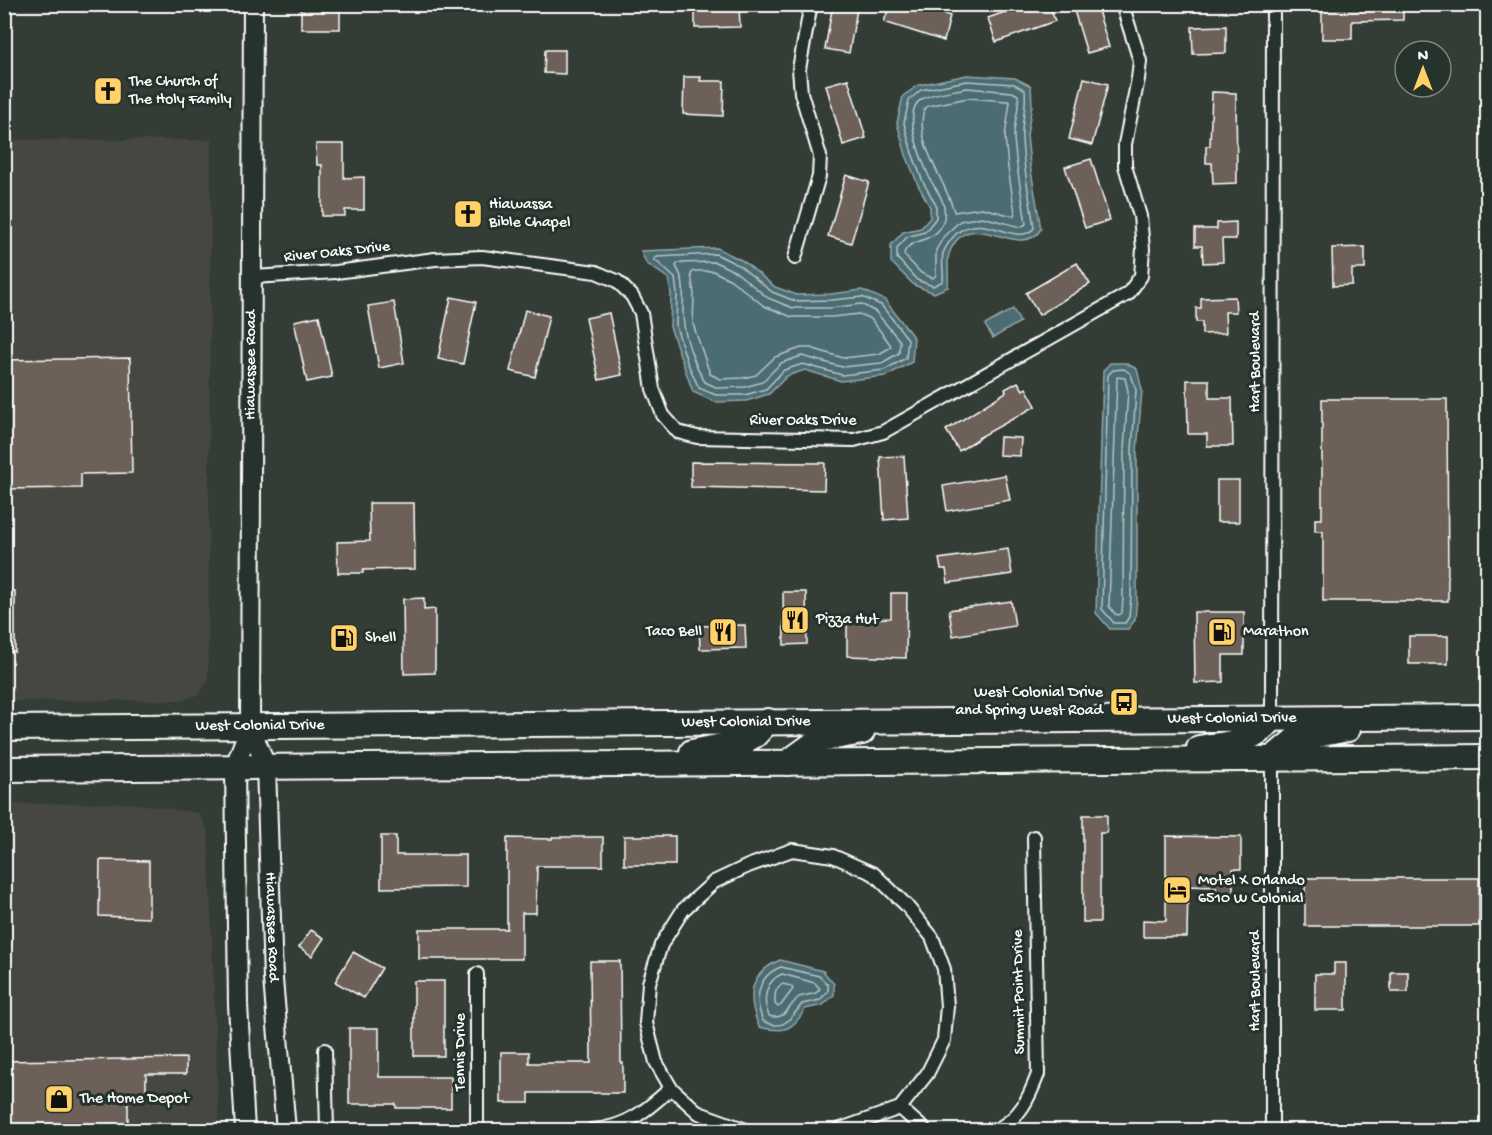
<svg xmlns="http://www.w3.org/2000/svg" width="1492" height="1135" viewBox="0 0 1492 1135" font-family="'Gochi Hand',sans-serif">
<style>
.built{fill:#454740}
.water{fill:#4c6c72;stroke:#94a7aa;stroke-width:1.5}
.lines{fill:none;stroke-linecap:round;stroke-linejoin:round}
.shore{stroke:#b7c4c7;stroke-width:1.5}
.building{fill:#6c6058;stroke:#fff;stroke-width:1.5}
.street-casing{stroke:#fff;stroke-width:16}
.secondary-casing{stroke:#fff;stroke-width:22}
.highway-casing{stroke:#fff;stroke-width:28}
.street{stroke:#26332d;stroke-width:12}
.secondary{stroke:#26332d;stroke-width:18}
.highway{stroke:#26332d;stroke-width:24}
.labels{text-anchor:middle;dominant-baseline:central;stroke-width:6;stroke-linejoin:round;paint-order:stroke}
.poi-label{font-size:16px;fill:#fff;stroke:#26332d;text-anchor:start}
.street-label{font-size:16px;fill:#fff;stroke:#26332d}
</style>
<rect width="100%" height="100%" fill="#343c36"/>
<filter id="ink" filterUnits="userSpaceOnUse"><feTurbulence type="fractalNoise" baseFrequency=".0167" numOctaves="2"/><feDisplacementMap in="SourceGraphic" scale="12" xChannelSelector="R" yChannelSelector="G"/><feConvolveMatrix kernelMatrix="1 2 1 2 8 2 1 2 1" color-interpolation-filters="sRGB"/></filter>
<g filter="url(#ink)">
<g class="built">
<polygon points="4,140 211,140 208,680 199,695 180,700 5,701"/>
<polygon points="133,803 198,813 208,830 219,1130 5,1130 4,804"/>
</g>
<g class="water">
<path d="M 967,75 L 1015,78 L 1031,86 L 1032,105 L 1027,135 L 1030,165 L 1041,229 C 1019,264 969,200 949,254 C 947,261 949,278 948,287 L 934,293 L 914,285 L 891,262 L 891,245 L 903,232 L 921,228 L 930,218 L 930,207 L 918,185 L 906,155 L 897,123 L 903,96 L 919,85 Z"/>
<polygon points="717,248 743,261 775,287 797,295 831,294 862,290 885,300 914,338 912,362 886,376 841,381 805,370 787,376 769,394 746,401 715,402 693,392 670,327 671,294 669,279 646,263 641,251"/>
<polygon points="1013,309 1020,322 993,338 985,325"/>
<polygon points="1110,363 1126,363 1137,369 1142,390 1137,451 1137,597 1135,620 1128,629 1110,629 1096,613 1103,371"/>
<path d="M 780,960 L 823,971 L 834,984 L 834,995 L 823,1005 L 805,1009 C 793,1031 783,1033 759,1027 C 747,997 748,974 780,960 Z"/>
</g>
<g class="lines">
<g class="shore">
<path d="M 967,81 L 1014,84 L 1025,90 C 1027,107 1021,122 1022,138 C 1023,168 1030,198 1034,228 C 1017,249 984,209 956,234 C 951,239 946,246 943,253 C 941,261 944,273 943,281 L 933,286 L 917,280 L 897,258 L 897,248 L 907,237 L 925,232 L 936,218 L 936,205 L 923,182 L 912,153 L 904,123 L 909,100 L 921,90 Z"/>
<path d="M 967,88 L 1012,92 L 1018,95 C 1020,110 1013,124 1014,138 C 1016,167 1022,195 1026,224 L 1021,227 L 982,217 L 960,221 L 944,236 L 936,250 L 936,275 L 933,278 L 921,273 L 904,255 C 905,238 937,244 943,222 C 945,217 945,208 943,203 C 941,195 934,187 930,179 C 922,161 900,111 922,99 C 934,92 954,91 967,88 Z"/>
<path d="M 968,98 L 1007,101 L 1010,102 L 1005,136 L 1008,168 L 1015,213 L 1013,216 L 982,208 L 954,212 C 946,179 914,145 924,109 L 928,106 Z"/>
<polygon points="716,254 740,266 772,292 795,301 832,300 862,297 881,305 908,339 906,358 884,370 842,375 803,364 784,370 766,389 745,395 716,395 699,388 687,362 676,326 677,294 675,278 654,259 657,257"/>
<path d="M 715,262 L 736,272 L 768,298 L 793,308 L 831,308 L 861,304 L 876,312 L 900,341 L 899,353 L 882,363 L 842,367 L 802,356 L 781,363 L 762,382 L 745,387 L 718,388 L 705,382 C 696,368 686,341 684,325 C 680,302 689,288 676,266 L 678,263 Z"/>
<polygon points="694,271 713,271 731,280 764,306 792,317 832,317 859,314 871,319 890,344 891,347 879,354 843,358 811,348 801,348 775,357 756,375 743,378 720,379 710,374 693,324 694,294 691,274"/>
<polygon points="1124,369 1131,374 1136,390 1132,450 1131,596 1129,617 1125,623 1114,623 1102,609 1108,375 1113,370"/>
<polygon points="1117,377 1125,378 1128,391 1124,450 1123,596 1122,613 1119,615 1115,614 1109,606"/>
<path d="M 781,967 L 819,976 L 828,985 L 828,991 L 820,1000 L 802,1004 C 790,1019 784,1032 763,1021 C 754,999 757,976 781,967 Z"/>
<path d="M 782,974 L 815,983 L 820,989 L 816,993 L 799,997 C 788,1006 786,1021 769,1016 C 762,1000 765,981 782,974 Z"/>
<path d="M 782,984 L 791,986 L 793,989 L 781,1005 L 778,1007 L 775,1004 C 775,996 774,989 782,984 Z"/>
</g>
</g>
<g class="building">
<polygon points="307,4 330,4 330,8 340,7 340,29 301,29 301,8 307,8"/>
<polygon points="724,4 739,4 740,27 695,28 695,5"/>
<polygon points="833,4 858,4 849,53 825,49"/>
<polygon points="890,4 914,4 950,16 944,41 884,22"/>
<polygon points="1028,4 1049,4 1055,21 996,42 988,18"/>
<polygon points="1072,4 1096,4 1109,47 1087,53"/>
<polygon points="1322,4 1403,4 1403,20 1352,21 1352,39 1322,39"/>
<polygon points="1226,26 1226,53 1193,54 1192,27"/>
<polygon points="545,50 565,50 565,74 544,73"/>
<polygon points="684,77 701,77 700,81 724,81 723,116 683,114"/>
<polygon points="1084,78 1108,84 1092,145 1069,139"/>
<polygon points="848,79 866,138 843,145 826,85"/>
<polygon points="1212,92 1236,93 1237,183 1213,184 1212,163 1206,163 1206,146 1210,146"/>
<polygon points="316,144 344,144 344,178 364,177 364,210 345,210 345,216 322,216 322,165 317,165"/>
<polygon points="1091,159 1110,220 1085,228 1065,167"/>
<polygon points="846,175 869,182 851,243 828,236"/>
<polygon points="1236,222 1236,239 1222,239 1223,262 1203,263 1202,246 1195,246 1195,229 1217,229 1217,223"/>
<polygon points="1365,247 1365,269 1352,269 1352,285 1333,286 1332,248"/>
<polygon points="1077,263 1090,284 1039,315 1026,293"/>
<polygon points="451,297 476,302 463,364 438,359"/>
<polygon points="1235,297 1236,312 1225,312 1226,333 1202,334 1202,322 1196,322 1196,308 1201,308 1201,298"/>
<polygon points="394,302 404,363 379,368 368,306"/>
<polygon points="525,310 549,316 535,377 510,371"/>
<polygon points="609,313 622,375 599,380 586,318"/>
<polygon points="319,316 332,377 307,382 294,321"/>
<polygon points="130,358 132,473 81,474 81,488 4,489 4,360"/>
<polygon points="1187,380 1209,380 1209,398 1232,398 1233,446 1207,446 1207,434 1188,434"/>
<polygon points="1018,382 1023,390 1026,388 1036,406 980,437 981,437 959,451 946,430 1006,392 1005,389"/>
<polygon points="1322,399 1447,399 1448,601 1323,601 1323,531 1315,531 1315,519 1322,519"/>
<polygon points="1000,437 1021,438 1020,456 999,455"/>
<polygon points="904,456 908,518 884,520 880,457"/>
<polygon points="691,462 825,463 824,490 691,487"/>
<polygon points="1005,475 1010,500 947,511 943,486"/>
<rect x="1217" y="480" width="22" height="42"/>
<polygon points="369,503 414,503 415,569 363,570 363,573 338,573 337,542 370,541"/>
<polygon points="1008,549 1012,574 948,583 946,569 941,569 939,559"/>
<rect x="4" y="591" width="11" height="61"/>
<polygon points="783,592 806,592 807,644 784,645"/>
<polygon points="891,593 907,593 906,658 847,656 847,619 891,618"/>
<polygon points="424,598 424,610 435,609 435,673 404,674 403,599"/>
<polygon points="1011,601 1015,626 953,636 949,610"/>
<polygon points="1194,612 1244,612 1244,655 1223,655 1223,682 1195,683"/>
<polygon points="745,625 746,648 700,649 699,626"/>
<rect x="1409" y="636" width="39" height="28"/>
<polygon points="1083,815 1107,815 1107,833 1100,833 1100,922 1083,922"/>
<polygon points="381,836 396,836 396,855 466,855 466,887 381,888"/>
<rect x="624" y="836" width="51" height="29"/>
<polygon points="1166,836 1241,837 1241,869 1233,869 1233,894 1216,894 1216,887 1188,886 1187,937 1143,937 1143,920 1166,921"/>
<polygon points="552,837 603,837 603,866 537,866 536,913 522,913 522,959 419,959 419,929 507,929 507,838 552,839"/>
<polygon points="100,860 149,861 149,918 99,916"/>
<rect x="1305" y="878" width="174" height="48"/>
<polygon points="311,930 324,938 312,956 299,947"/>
<polygon points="353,952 382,968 364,998 335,982"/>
<polygon points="590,961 620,961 621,1063 623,1063 623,1093 529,1093 529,1103 501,1103 501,1052 529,1052 529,1063 591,1063"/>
<polygon points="1334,963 1346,963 1346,1010 1315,1010 1315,974 1334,974"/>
<rect x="1391" y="972" width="17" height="20"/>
<rect x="414" y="981" width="30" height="75"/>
<polygon points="349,1028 379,1028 379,1077 451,1077 451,1108 396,1108 396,1104 349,1104"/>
<polygon points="186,1058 186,1074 146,1074 146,1099 128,1099 128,1131 4,1131 4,1061"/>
</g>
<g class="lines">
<g class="street-casing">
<g id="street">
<polyline points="795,258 819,176 820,156 801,93 799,69 811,4"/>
<polyline points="253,277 336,272 435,259 482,257 596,272 617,281 632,296 641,313 653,389 663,415 678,432 697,437 854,440 883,432 1128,294 1141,276 1143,249 1140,216 1125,166 1125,144 1138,79 1140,61 1122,4"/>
<polyline points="1272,719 1273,4"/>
<polyline points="1272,759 1272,1130"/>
<polyline points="477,974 477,1130"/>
<polyline points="325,1050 327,1130"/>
<polyline points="900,1108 925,1130"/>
<path d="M 592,1130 C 626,1128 647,1110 671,1088"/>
<polyline points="746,1130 699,1113 671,1088 656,1062 646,1023 649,983 661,945 683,910 714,882 748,866 792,850 833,856 874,874 906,905 932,937 944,969 947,1006 944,1040 927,1074 900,1108 838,1130"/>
<path d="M 995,1130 C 1020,1119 1029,1098 1038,1074 L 1034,837"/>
</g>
</g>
<g class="secondary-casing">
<g id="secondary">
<path id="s1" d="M 250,726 L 266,766 L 273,979 L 286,1130"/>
<path id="s2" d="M 245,1130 L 238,1005 L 235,766 L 250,726 L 253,4"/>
</g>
</g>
<g class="highway-casing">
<g id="highway">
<path id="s3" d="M 4,728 L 1488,717"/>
<path d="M 1199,748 C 1229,743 1252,744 1272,719"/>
<polyline points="692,752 743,742 755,735 768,721"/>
<polyline points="1272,759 1296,739 1348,729"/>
<polyline points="787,763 819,740 862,732"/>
<polyline points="4,769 1488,757"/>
</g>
</g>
<use href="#street" class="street"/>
<use href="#secondary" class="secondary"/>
<use href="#highway" class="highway"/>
</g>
</g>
<defs>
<g id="church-square" transform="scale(1.5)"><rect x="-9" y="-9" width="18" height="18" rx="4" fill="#ffd166" stroke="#26332d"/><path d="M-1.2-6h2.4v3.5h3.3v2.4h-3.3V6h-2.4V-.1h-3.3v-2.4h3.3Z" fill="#111"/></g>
<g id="restaurant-square" transform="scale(1.5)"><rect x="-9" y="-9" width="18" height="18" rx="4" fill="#ffd166" stroke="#26332d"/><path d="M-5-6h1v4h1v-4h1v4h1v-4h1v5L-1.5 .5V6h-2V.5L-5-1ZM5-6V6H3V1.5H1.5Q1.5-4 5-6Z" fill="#111"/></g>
<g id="fuel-square" transform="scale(1.5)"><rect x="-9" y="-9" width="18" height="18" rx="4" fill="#ffd166" stroke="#26332d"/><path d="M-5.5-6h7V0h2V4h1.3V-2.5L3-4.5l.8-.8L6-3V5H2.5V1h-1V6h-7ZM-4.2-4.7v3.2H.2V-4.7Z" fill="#111"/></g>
<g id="bus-square" transform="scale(1.5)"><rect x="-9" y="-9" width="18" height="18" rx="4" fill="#ffd166" stroke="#26332d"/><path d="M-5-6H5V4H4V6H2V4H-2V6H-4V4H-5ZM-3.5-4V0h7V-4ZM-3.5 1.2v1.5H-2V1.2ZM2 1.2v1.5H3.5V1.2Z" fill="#111"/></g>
<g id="hotel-square" transform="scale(1.5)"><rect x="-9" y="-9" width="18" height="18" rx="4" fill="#ffd166" stroke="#26332d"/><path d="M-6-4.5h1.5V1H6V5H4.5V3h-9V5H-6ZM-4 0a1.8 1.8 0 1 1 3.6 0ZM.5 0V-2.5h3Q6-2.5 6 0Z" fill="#111"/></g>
<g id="shop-square" transform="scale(1.5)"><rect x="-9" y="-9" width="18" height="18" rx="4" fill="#ffd166" stroke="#26332d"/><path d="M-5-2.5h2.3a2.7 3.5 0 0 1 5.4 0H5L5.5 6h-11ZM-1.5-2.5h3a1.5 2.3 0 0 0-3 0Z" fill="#111"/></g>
</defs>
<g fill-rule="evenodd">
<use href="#church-square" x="108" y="91"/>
<use href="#church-square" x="468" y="214"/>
<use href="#restaurant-square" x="795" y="620"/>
<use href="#restaurant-square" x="723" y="632"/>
<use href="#fuel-square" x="1222" y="632"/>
<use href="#fuel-square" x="344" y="638"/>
<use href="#bus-square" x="1124" y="702"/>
<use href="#hotel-square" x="1177" y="890"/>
<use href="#shop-square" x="59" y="1099"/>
</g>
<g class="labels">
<g class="poi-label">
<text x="129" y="82">The Church of<tspan x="129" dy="18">The Holy Family</tspan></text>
<text x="489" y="205">Hiawassa<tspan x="489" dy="18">Bible Chapel</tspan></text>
<text x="816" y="620">Pizza Hut</text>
<text x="702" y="632" text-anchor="end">Taco Bell</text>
<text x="1243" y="632">Marathon</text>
<text x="365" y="638">Shell</text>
<text x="1103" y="693" text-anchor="end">West Colonial Drive<tspan x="1103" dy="18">and Spring West Road</tspan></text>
<text x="1198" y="881">Motel X Orlando<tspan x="1198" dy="18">6510 W Colonial</tspan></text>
<text x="80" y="1099">The Home Depot</text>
</g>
<g class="street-label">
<text transform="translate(337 253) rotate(-6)">River Oaks Drive</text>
<text transform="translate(1256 362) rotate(-90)">Hart Boulevard</text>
<text stroke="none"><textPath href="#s2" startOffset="768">Hiawassee Road</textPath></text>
<text x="803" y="421">River Oaks Drive</text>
<text stroke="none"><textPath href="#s3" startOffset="1228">West Colonial Drive</textPath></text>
<text stroke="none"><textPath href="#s3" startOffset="742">West Colonial Drive</textPath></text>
<text stroke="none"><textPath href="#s3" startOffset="256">West Colonial Drive</textPath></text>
<text stroke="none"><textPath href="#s1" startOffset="204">Hiawassee Road</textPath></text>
<text transform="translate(1256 981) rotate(-90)">Hart Boulevard</text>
<text transform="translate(1020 992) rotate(-91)">Summit Point Drive</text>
<text transform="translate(461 1052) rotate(-90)">Tennis Drive</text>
</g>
</g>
<rect width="1492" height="1135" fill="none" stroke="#26332d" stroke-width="24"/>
<rect x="12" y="12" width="1468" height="1111" fill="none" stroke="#fff" stroke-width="2" filter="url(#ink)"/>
<g transform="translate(1423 69)"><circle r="28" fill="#26332d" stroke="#7d8581" stroke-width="1.5"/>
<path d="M0-4.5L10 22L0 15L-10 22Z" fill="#ffd166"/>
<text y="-9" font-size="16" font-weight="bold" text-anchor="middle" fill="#ffffff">N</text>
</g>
</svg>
